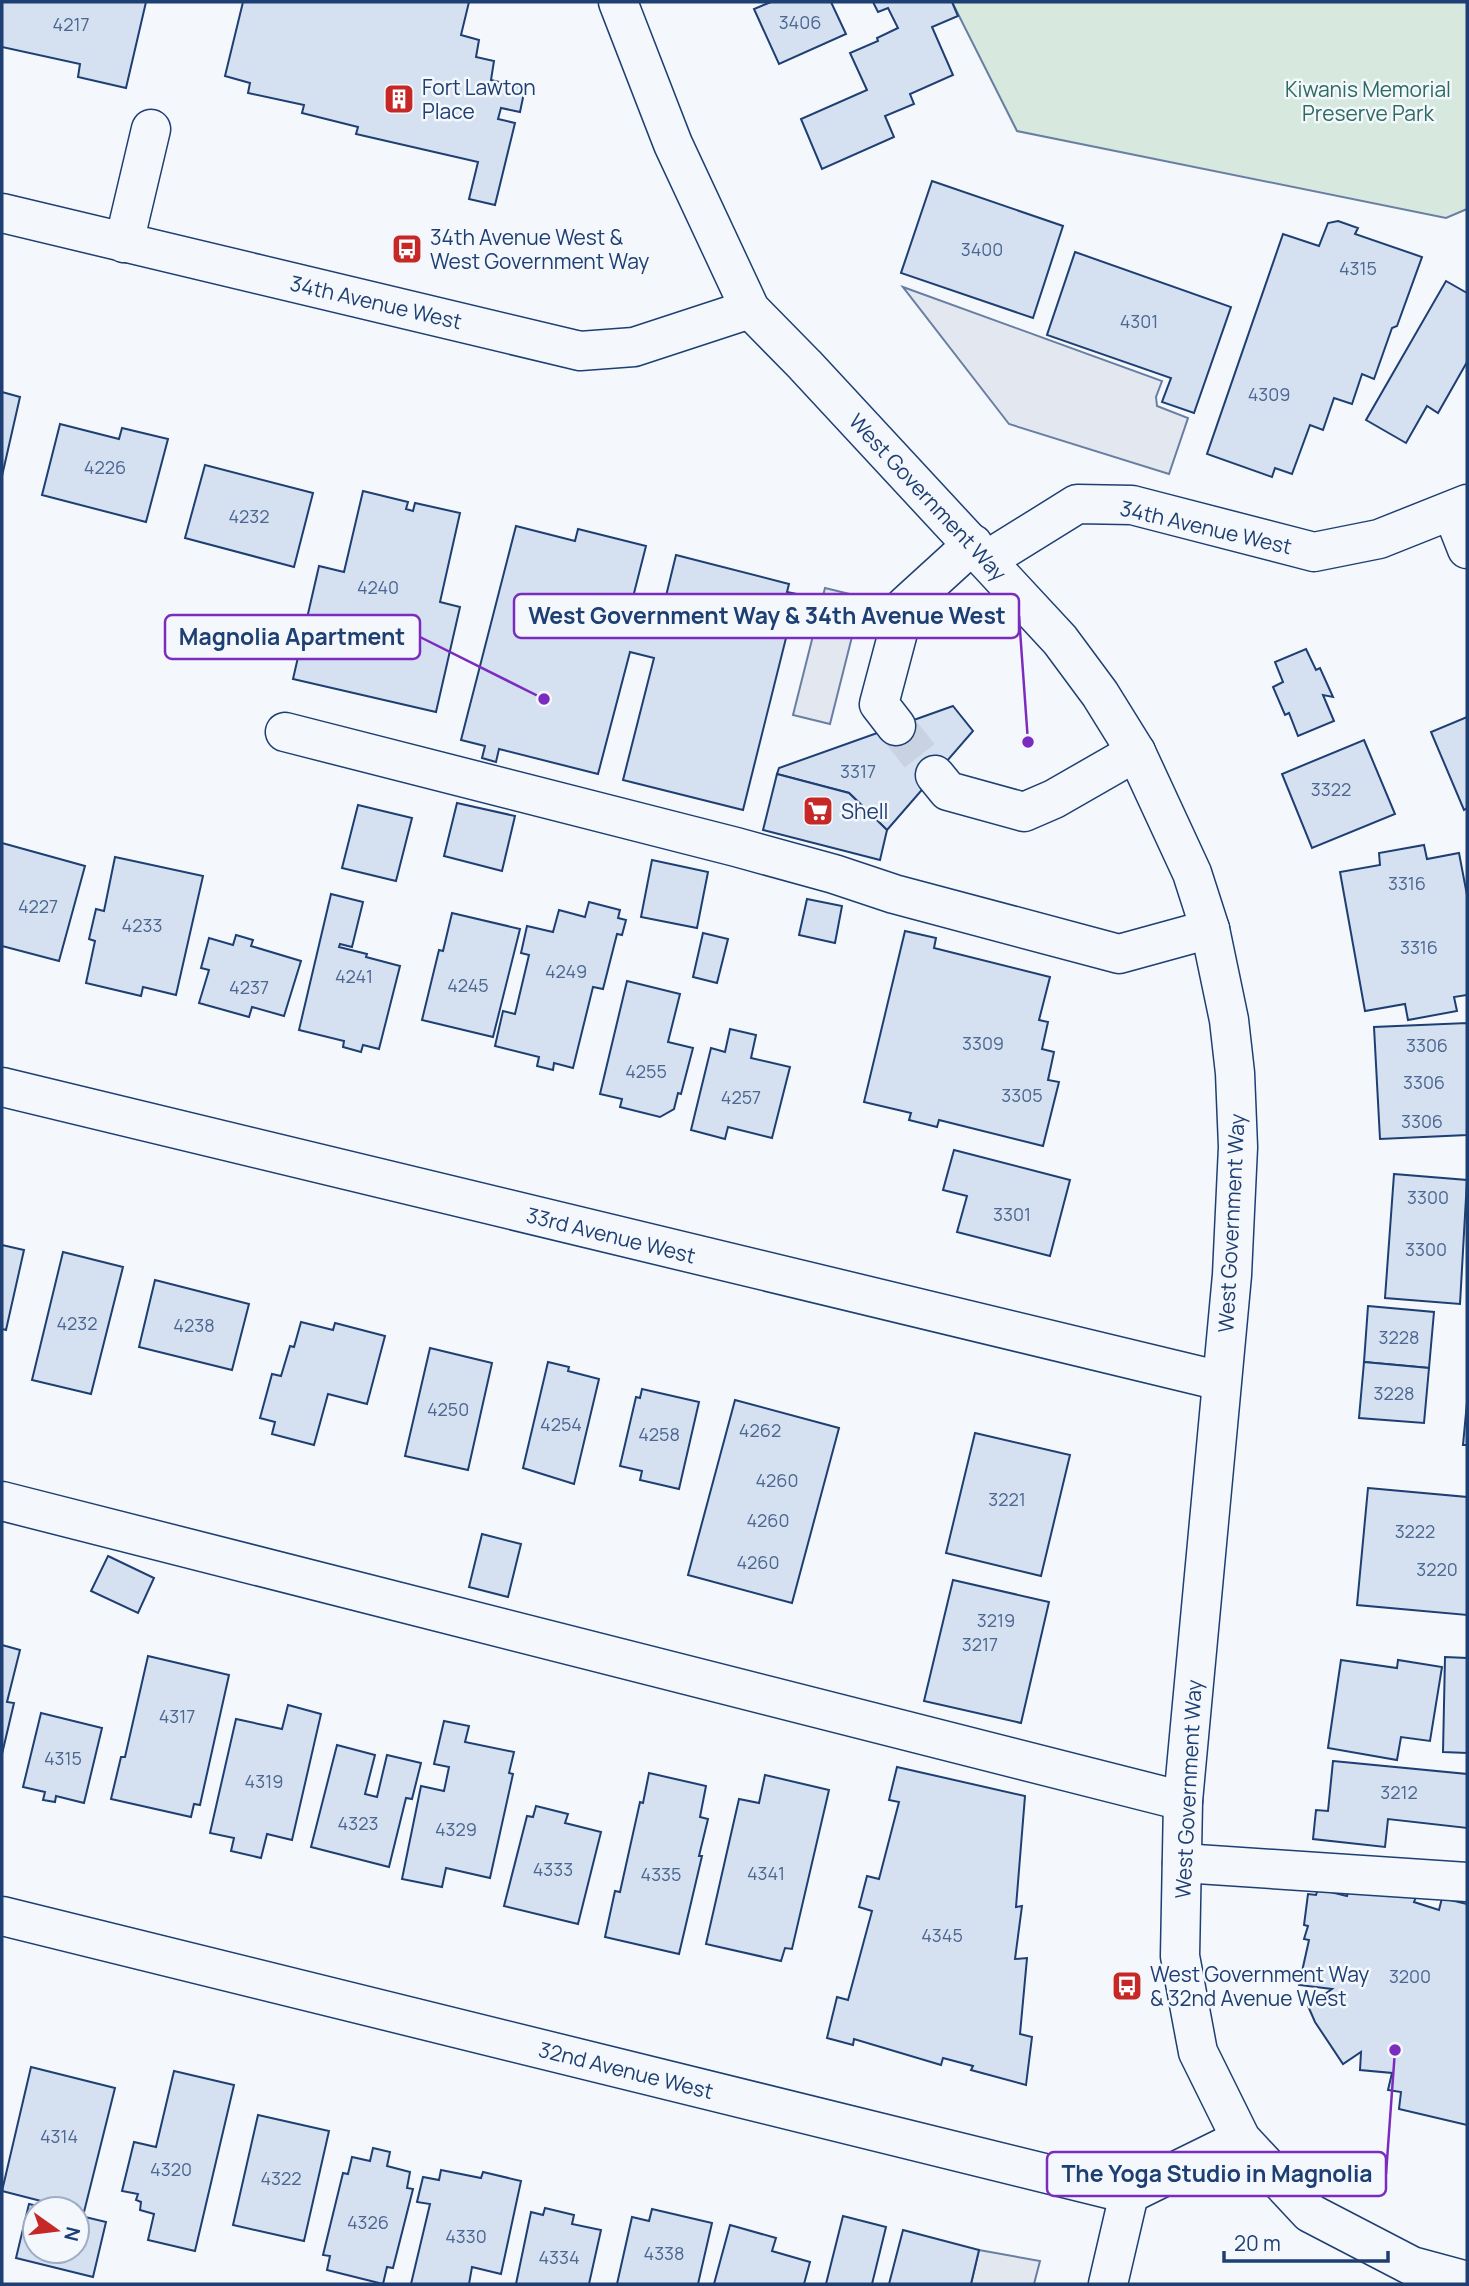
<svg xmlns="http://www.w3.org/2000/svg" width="1469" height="2286" viewBox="0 0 1469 2286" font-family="Manrope,sans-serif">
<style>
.green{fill:#d7e8df;stroke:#687fa3;stroke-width:2}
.parking{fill:#e3e8f0;stroke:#687fa3;stroke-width:2}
.building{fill:#d5e0f0;stroke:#1d3f73;stroke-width:2}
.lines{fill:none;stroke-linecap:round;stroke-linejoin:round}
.minor-tunnel{stroke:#c9d2e0;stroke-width:38;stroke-dasharray:38 19;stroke-linecap:butt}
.minor-casing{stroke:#1d3f73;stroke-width:41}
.major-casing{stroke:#1d3f73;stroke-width:41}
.minor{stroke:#f4f7fb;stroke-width:38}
.major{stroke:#f4f7fb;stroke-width:38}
.labels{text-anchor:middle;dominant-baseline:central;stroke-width:5;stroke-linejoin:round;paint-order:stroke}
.number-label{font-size:18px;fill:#4b6792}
.poi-label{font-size:21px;fill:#1d3f73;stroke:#f4f7fb;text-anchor:start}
.park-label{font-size:21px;fill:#2c6c60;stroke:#f4f7fb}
.street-label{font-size:21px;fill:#1d3f73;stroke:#f4f7fb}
.leader{fill:none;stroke:#7b2cbf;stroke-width:2.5}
.callout-dot{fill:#7b2cbf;stroke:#f4f7fb;stroke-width:2.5}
.callout{fill:#f4f7fb;stroke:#7b2cbf;stroke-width:2.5}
.callout-label{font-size:23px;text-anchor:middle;font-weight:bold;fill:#1d3f73}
</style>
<rect width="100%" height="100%" fill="#f4f7fb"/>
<polygon class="green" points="952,2 1467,2 1467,209 1446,218 1017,131"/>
<g class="parking">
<polygon points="903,287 1162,381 1156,397 1157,406 1188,418 1169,474 1009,424"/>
<polygon points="825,588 862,597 830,724 793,715"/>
<polygon points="979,2250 1040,2261 1034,2284 971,2284"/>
</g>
<g class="building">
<polygon points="2,2 146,2 126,88 78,77 80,64 2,47"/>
<polygon points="243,2 469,2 461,35 479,40 476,57 494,61 491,80 525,88 520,112 501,108 498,119 515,123 495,205 469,199 478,162 356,134 358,127 302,113 304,105 248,93 250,83 225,76"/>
<polygon points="771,2 831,2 846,34 779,64 754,9"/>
<polygon points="873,2 952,2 958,16 932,27 953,75 910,94 914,104 885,116 894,137 822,169 801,119 867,90 850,53 878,41 877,38 898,28 888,8 878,12"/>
<polygon points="932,181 1063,226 1033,318 901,273"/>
<polygon points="1338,221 1358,228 1355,234 1422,257 1397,326 1392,328 1374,379 1362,374 1352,404 1334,398 1323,430 1310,425 1292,474 1275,468 1272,477 1207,454 1283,234 1319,246 1328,223"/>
<polygon points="1075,252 1231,307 1194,413 1162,402 1171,378 1047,335"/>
<polygon points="1446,281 1467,293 1467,362 1438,413 1427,406 1406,443 1366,420"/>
<polygon points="2,392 20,397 2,476"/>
<polygon points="60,424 119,439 122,428 168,439 146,522 42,495"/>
<polygon points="205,465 313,493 294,567 185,538"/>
<polygon points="363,491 408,502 406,509 413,511 415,503 460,513 440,602 460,607 436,712 293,679 319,566 344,572"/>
<polygon points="516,526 575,541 578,529 646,546 631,605 642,608 638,624 658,629 676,555 789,584 787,592 797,594 743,810 623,780 654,658 630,652 598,774 499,749 496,762 482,758 485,746 461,740"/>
<polygon points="1306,649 1316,670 1320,668 1333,697 1323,695 1334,721 1298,736 1289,713 1285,715 1273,687 1283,682 1275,662"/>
<polygon points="953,706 973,731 887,830 849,793 777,774 779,768"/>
<polygon points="1467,717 1467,808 1464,810 1431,732"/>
<polygon points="1364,740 1395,814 1312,848 1282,774"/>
<polygon points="777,774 849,793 887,830 880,860 763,830"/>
<polygon points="457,803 515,816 502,871 444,856"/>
<polygon points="358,805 412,818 396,881 342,868"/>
<polygon points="2,843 85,866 59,961 2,946"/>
<polygon points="1424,845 1427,859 1459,853 1467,895 1467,995 1454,997 1457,1011 1408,1020 1405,1004 1365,1011 1340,872 1380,865 1379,853"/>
<polygon points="115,857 203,876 176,995 143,987 141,996 86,983 95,941 89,939 96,909 104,911"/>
<polygon points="652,860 708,872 697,928 641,917"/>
<polygon points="331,894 363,902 352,947 340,944 339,947 367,954 366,957 400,966 379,1049 363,1045 361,1052 343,1047 344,1041 299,1030"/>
<polygon points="807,899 842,906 835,943 799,935"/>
<polygon points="589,902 620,910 618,918 626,920 622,935 617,934 603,989 593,987 573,1068 554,1063 553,1070 537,1066 539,1057 495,1046 503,1011 515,1014 529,955 521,953 527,926 553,932 559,910 585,917"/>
<polygon points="452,913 520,929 493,1037 422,1020 439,950 443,951"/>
<polygon points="905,931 936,938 934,948 1050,977 1039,1020 1048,1022 1042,1049 1054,1052 1048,1080 1059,1082 1043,1146 939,1120 937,1127 909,1120 911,1113 864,1102"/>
<polygon points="703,933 728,939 717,983 693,977"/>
<polygon points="236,935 253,940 251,946 301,961 284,1016 252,1007 249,1017 199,1003 209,970 201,968 209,938 233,945"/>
<polygon points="627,981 680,994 668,1042 693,1048 681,1094 678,1093 674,1109 660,1117 620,1107 622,1099 600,1094"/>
<polygon points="1467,1023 1467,1135 1380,1139 1374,1027"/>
<polygon points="730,1029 756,1035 751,1058 790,1067 772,1138 728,1127 725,1139 691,1130 711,1048 725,1052"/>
<polygon points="954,1150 1070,1180 1050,1256 957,1232 967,1196 943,1190"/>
<polygon points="1394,1174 1467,1180 1460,1304 1385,1298"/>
<polygon points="2,1245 24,1250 6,1330 2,1329"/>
<polygon points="63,1252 123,1267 91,1394 32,1380"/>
<polygon points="155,1280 249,1304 232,1370 139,1347"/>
<polygon points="1368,1306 1434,1312 1429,1368 1364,1362"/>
<polygon points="301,1322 333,1330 335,1323 385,1336 367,1404 328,1394 314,1445 272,1434 275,1422 260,1418 272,1374 281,1376 290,1346 294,1347"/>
<polygon points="430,1348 492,1363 468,1470 405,1456"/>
<polygon points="548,1362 569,1367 568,1371 599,1379 574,1484 523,1468"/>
<polygon points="1364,1362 1429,1368 1424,1423 1359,1418"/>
<polygon points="642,1389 699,1402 679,1489 640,1480 642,1471 620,1466 636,1397 640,1398"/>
<polygon points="735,1400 839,1428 792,1603 688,1575"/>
<polygon points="1467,1402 1467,1445 1463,1445"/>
<polygon points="975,1433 1070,1455 1041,1576 946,1553"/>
<polygon points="1368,1488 1467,1497 1467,1615 1357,1605"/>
<polygon points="482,1534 521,1544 508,1597 469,1587"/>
<polygon points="108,1556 154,1578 138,1613 91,1591"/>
<polygon points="953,1580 1049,1602 1021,1723 924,1701"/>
<polygon points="2,1645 20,1650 7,1702 14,1703 2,1754"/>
<polygon points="148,1656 229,1675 200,1805 194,1804 191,1817 111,1799 121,1757 125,1757"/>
<polygon points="1445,1657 1467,1658 1467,1753 1443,1752"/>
<polygon points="1341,1660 1397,1668 1398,1660 1442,1667 1430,1741 1401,1737 1397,1760 1328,1748"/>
<polygon points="288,1705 321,1714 292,1840 267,1834 261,1858 231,1851 234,1838 210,1833 236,1719 282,1729"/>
<polygon points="41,1713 102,1728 84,1803 56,1796 55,1802 43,1800 45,1792 23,1787"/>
<polygon points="444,1721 469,1726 465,1742 514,1752 509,1773 513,1774 490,1878 446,1868 442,1887 402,1879 421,1786 444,1791 449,1767 434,1764"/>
<polygon points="337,1745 375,1755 365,1794 377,1797 387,1755 421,1763 412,1799 406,1798 389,1867 311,1847"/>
<polygon points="1333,1761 1467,1774 1467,1828 1388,1819 1385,1847 1313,1839 1316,1810 1328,1811"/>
<polygon points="897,1767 1025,1796 1016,1907 1022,1906 1015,1959 1027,1958 1020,2034 1032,2037 1026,2085 971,2070 973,2066 943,2058 941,2065 854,2039 853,2045 827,2038 837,1997 848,2000 872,1911 859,1907 867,1876 879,1879 899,1802 889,1800"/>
<polygon points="649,1773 706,1786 700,1817 708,1819 699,1856 702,1856 679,1954 605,1937 615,1891 620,1892 640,1802 643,1803"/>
<polygon points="765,1775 829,1790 792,1949 785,1948 781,1961 706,1944 739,1799 759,1803"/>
<polygon points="536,1806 568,1814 565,1823 601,1832 578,1924 504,1906 527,1816 533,1817"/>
<polygon points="1350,1886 1420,1887 1414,1902 1439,1910 1442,1898 1467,1904 1467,2125 1399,2109 1401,2092 1388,2090 1392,2073 1360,2070 1361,2052 1343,2064 1315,2022 1308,2006 1332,1989 1299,1985 1309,1940 1304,1939 1308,1926 1304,1925 1308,1894 1316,1895 1318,1889 1347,1896"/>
<polygon points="31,2067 115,2088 84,2212 2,2191"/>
<polygon points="174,2071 234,2085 195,2251 148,2240 154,2214 140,2210 141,2202 136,2200 138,2194 122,2191 134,2142 156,2147"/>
<polygon points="258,2115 329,2131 304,2241 233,2225"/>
<polygon points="373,2148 390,2152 387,2166 410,2172 407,2188 413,2189 393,2268 387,2267 383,2284 327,2270 330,2256 323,2255 343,2173 348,2174 352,2157 370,2161"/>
<polygon points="441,2170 481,2178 483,2172 521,2181 501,2274 472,2267 469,2284 411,2284 430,2204 417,2202 423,2177 439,2180"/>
<polygon points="29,2204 51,2209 35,2209 35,2251 77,2251 77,2215 106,2222 93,2277 16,2258"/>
<polygon points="545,2208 574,2215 572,2224 601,2230 589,2284 516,2284 531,2212 543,2215"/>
<polygon points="652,2209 712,2223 698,2284 617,2284 632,2217 649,2221"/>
<polygon points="843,2216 886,2227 872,2284 826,2284"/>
<polygon points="730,2225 776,2238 772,2251 810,2262 804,2284 714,2284"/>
<polygon points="903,2230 979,2250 971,2284 889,2284"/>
</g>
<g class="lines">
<polyline class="minor-tunnel" points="896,726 935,775"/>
<g class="minor-casing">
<g id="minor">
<polyline points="2,213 580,351 634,347 750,309"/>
<polyline points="124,243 151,129"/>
<polyline points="1452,511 1467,549"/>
<polyline points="987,560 1077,504 1132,505 1314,552 1379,539 1467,504"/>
<polyline points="896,726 879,704 905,606 973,544"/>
<polyline points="285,732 736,847 834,874 894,894 1119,954 1210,929"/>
<polyline points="935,775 948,791 1024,812 1054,799 1136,752"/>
<polyline points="2,1087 1221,1381"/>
<polyline points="2,1501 1183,1801"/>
<polyline points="1182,1863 1467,1882"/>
<polyline points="2,1916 1129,2194 1241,2139"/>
<polyline points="1108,2284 1129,2194"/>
</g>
</g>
<g class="major-casing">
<polyline id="major" points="618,2 673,144 750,309 805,365 1060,640 1100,694 1136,752 1192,873 1210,929 1229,1020 1235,1073 1238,1147 1232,1275 1183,1801 1180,1956 1198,2052 1241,2139 1310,2213 1412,2266 1467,2281"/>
</g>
<use href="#minor" class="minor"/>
<use href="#major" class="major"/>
</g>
<defs>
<g id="building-square" transform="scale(1.575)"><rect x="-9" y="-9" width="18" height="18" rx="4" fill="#c62828" stroke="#f4f7fb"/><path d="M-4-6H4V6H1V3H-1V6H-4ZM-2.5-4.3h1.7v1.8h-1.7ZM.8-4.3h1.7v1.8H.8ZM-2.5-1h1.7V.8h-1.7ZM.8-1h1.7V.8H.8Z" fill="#fff"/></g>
<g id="bus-square" transform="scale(1.575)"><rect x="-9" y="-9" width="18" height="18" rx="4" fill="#c62828" stroke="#f4f7fb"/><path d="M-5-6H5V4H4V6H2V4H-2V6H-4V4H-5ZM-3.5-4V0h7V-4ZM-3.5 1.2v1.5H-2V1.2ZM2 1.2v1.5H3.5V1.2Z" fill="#fff"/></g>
<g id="supermarket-square" transform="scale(1.575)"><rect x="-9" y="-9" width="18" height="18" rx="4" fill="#c62828" stroke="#f4f7fb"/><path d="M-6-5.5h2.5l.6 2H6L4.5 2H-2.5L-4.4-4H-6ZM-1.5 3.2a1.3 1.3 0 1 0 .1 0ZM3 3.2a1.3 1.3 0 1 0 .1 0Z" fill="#fff"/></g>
</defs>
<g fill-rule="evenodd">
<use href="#building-square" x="399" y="99"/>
<use href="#bus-square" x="407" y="249"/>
<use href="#supermarket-square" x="818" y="811"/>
<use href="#bus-square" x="1127" y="1986"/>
</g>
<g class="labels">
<g class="number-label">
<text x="800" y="22">3406</text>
<text x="71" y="24">4217</text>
<text x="982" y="249">3400</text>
<text x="1358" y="268">4315</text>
<text x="1139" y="321">4301</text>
<text x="1269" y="394">4309</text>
<text x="105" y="467">4226</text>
<text x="249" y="516">4232</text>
<text x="378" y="587">4240</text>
<text x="858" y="771">3317</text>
<text x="1331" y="789">3322</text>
<text x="1407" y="883">3316</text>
<text x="38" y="906">4227</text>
<text x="142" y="925">4233</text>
<text x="1419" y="947">3316</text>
<text x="566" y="971">4249</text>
<text x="354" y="976">4241</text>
<text x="468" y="985">4245</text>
<text x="249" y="987">4237</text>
<text x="983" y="1043">3309</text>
<text x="1427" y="1045">3306</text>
<text x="646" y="1071">4255</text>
<text x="1424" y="1082">3306</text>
<text x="1022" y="1095">3305</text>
<text x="741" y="1097">4257</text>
<text x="1422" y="1121">3306</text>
<text x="1428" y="1197">3300</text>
<text x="1012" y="1214">3301</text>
<text x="1426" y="1249">3300</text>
<text x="77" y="1323">4232</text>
<text x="194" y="1325">4238</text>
<text x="1399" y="1337">3228</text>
<text x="1394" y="1393">3228</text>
<text x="448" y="1409">4250</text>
<text x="561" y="1424">4254</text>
<text x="760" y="1430">4262</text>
<text x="659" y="1434">4258</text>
<text x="777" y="1480">4260</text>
<text x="1007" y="1499">3221</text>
<text x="768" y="1520">4260</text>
<text x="1415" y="1531">3222</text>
<text x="758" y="1562">4260</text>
<text x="1437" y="1569">3220</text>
<text x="996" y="1620">3219</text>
<text x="980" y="1644">3217</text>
<text x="177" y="1716">4317</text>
<text x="63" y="1758">4315</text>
<text x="264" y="1781">4319</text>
<text x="1399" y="1792">3212</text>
<text x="358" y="1823">4323</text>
<text x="456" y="1829">4329</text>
<text x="553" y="1869">4333</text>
<text x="766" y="1873">4341</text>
<text x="661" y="1874">4335</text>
<text x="942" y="1935">4345</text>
<text x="1410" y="1976">3200</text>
<text x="59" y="2136">4314</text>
<text x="171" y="2169">4320</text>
<text x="281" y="2178">4322</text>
<text x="368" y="2222">4326</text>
<text x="466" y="2236">4330</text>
<text x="664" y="2253">4338</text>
<text x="559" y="2257">4334</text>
</g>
<g class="poi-label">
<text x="422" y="87">Fort Lawton<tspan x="422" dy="24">Place</tspan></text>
<text x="430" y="237">34th Avenue West &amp;<tspan x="430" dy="24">West Government Way</tspan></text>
<text x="841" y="811">Shell</text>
<text x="1150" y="1974">West Government Way<tspan x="1150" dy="24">&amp; 32nd Avenue West</tspan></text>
</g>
<g class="park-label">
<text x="1368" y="89">Kiwanis Memorial<tspan x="1368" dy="24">Preserve Park</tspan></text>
</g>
<g class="street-label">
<text transform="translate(376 302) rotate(13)">34th Avenue West</text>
<text transform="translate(928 497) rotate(47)">West Government Way</text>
<text transform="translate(1206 527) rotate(13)">34th Avenue West</text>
<text transform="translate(1231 1223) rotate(-87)">West Government Way</text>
<text transform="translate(611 1235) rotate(14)">33rd Avenue West</text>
<text transform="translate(1188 1789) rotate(-87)">West Government Way</text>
<text transform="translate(626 2070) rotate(14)">32nd Avenue West</text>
</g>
</g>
<path class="leader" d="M1028 742L1019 616M544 699L420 637M1395 2050L1386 2174"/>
<g class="callout-dot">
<circle cx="1028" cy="742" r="7"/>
<circle cx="544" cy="699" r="7"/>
<circle cx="1395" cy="2050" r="7"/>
</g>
<g class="callout">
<rect x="514" y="594" width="505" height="44" rx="7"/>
<rect x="165" y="615" width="255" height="44" rx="7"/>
<rect x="1047" y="2152" width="339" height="44" rx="7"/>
</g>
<g class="callout-label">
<text x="767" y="624">West Government Way &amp; 34th Avenue West</text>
<text x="292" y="645">Magnolia Apartment</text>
<text x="1217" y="2182">The Yoga Studio in Magnolia</text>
</g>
<rect width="1469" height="2286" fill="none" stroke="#1d3f73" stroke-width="7"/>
<g transform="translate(56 2230) rotate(104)"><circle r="33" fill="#f4f7fb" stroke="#9eadc5" stroke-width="2"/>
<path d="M0-5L12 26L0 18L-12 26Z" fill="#c62828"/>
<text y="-10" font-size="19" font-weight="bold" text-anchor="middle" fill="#1d3f73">N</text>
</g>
<path d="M1224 2251v10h164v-10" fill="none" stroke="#1d3f73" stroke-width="3.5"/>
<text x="1234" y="2251" font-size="21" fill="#1d3f73" stroke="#f4f7fb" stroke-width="5" paint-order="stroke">20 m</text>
</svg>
